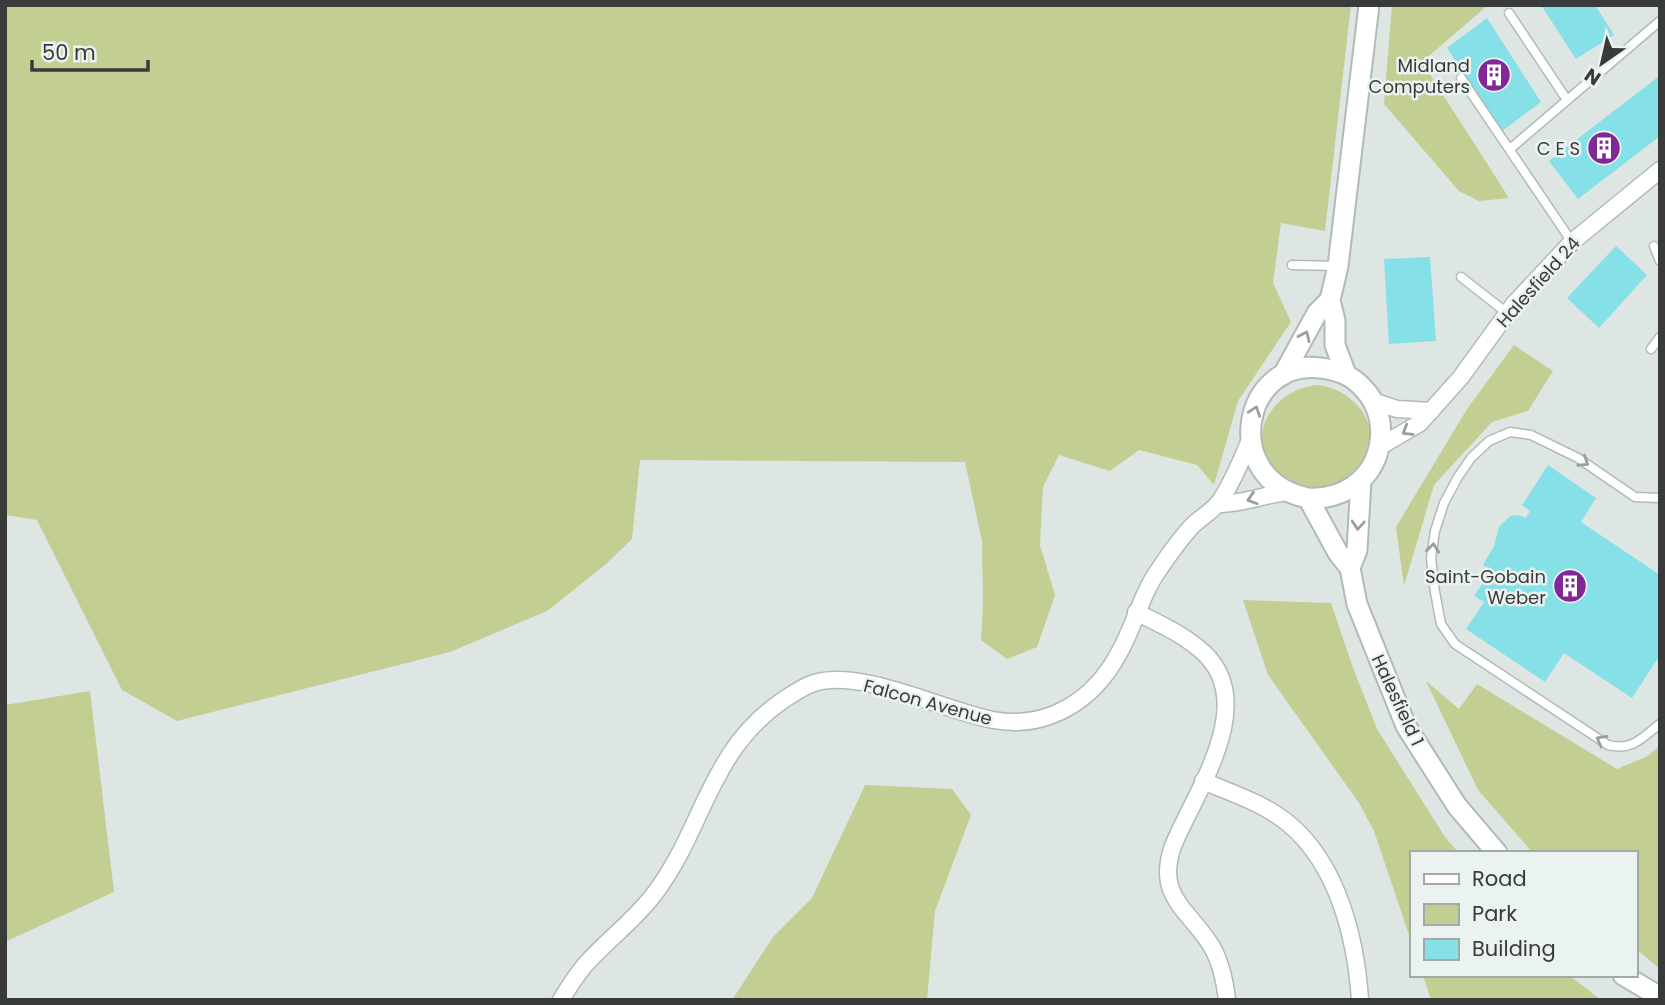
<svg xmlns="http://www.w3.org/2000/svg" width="1665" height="1005" viewBox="0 0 1665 1005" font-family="Poppins,sans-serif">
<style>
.green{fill:#c3ce93}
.building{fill:#85e0e8}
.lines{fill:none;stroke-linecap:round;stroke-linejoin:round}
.service-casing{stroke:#b2bab7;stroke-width:11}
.minor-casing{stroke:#b2bab7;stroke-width:19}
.tertiary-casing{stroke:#b2bab7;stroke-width:23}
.service{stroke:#fff;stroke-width:8}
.minor{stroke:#fff;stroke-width:16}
.tertiary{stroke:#fff;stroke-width:19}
.oneway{stroke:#9c9d9c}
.labels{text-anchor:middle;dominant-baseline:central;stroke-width:5;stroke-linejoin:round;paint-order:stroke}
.poi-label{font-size:18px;fill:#383b3a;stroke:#ebf3f0;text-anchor:end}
.street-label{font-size:18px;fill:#383b3a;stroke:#ebf3f0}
</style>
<rect width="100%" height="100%" fill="#dee6e3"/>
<g class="green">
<polygon points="5,5 1351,5 1325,231 1281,223 1273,283 1291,322 1238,401 1214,485 1197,465 1139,450 1110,471 1059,455 1043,487 1040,545 1055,595 1037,647 1007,659 981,640 983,603 982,541 965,462 640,460 632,539 605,565 547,611 450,652 177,721 122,690 37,520 5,515"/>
<polygon points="1392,5 1488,5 1422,62 1509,198 1479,201 1459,191 1384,104"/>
<polygon points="1514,345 1553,371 1528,411 1492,422 1434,485 1404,586 1396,527 1467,409"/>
<path d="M 1315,385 C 1355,387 1388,430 1361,466 C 1357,472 1353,480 1347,483 C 1337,489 1321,490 1310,493 C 1299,487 1279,480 1272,471 C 1246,433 1273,391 1315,385 Z"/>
<polygon points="1243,600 1331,603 1352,665 1377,729 1445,837 1459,853 1411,853 1411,941 1374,831 1359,803 1268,675"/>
<polygon points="1426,681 1459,709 1477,684 1617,769 1646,757 1660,746 1660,969 1635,948 1635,853 1533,853 1478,790"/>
<polygon points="90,691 114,892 5,942 5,705"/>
<polygon points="865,785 952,789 971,815 935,911 927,1000 732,1000 773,937 812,898"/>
<polygon points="1423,975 1569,975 1601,1000 1431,1000"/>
</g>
<g class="building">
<polygon points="1541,5 1595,5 1614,35 1576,59"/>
<polygon points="1487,18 1541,102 1502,131 1447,48"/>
<polygon points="1658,77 1660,79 1660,136 1578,199 1549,161"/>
<polygon points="1616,246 1647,275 1599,328 1567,298"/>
<polygon points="1430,257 1436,341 1389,344 1384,259"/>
<polygon points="1548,465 1596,498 1581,522 1660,575 1660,655 1632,698 1564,653 1545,682 1466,629 1484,602 1474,596 1491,571 1483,565 1494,546 1499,527 1510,516 1518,515 1526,518 1530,511 1522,505"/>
</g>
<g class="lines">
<g class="service-casing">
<g id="service">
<polyline points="1509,13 1567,100"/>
<polyline points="1461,78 1572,242"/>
<polyline points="1510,149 1660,21"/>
<polyline points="1654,246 1660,261"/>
<polyline points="1292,265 1338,266"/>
<polyline points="1461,277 1507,313"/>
<polyline points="1651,349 1660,337"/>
<path d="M 1660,498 L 1635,497 L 1578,458 L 1531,435 L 1510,432 L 1489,441 L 1471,458 L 1458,477 L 1444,503 L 1435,531 L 1431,558 L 1435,592 L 1441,624 L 1455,644 L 1608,745 C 1633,751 1641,738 1660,724"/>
</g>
</g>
<g class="minor-casing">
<g id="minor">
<polyline points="1373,401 1397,409 1431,411"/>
<polyline points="1379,447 1420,423 1461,377 1514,304 1572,242 1660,170"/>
<path d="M 1218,504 C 1242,504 1263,495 1287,492"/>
<path d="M 1136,612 C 1160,624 1185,635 1205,654 C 1258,706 1195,792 1173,846 C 1155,897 1189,909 1212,947 C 1221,963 1225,982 1227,1000"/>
<path d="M 1203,781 C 1232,793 1265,804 1289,824 C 1338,865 1356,939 1360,1000"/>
<path d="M 561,1000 C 568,988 576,976 585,965 C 607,940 635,920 655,893 C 704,828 709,751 782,701 C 791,695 802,687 814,683 C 862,668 944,711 993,720 C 1048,730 1094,700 1119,653 C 1135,625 1141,594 1160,568 C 1170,553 1180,539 1192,526 C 1201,517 1213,511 1220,501 C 1233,482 1241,461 1250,440"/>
</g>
</g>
<g class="tertiary-casing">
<g id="tertiary">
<polyline points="1346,374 1335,345 1335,321 1330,300 1338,266 1369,5"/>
<polyline points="1283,375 1317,313 1330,300"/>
<path d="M 1308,498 C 1341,500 1372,481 1379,447 C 1384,426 1378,403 1363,388 C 1351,375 1338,370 1320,368 C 1242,358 1219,480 1308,498 L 1338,553 L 1350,568 L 1357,604 L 1406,726 L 1457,806 L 1497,853"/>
<polyline points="1350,568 1357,550 1361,480"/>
<polyline points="1623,975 1660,997"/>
</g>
</g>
<use href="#service" class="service"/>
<use href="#minor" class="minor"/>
<use href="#tertiary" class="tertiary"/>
</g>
<defs><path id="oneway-chevron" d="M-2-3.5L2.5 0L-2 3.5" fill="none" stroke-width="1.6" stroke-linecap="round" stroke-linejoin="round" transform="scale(1.75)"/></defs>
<g class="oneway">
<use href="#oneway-chevron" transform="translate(1305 336) rotate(-65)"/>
<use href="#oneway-chevron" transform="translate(1255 411) rotate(-71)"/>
<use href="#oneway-chevron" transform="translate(1407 431) rotate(148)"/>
<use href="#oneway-chevron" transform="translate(1584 462) rotate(33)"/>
<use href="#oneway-chevron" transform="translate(1252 499) rotate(162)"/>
<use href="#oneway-chevron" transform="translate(1358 525) rotate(94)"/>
<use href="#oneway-chevron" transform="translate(1433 548) rotate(-83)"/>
<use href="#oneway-chevron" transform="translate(1601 740) rotate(-151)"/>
</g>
<defs>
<g id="building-disc" transform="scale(1.75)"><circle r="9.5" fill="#802895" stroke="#ebf3f0"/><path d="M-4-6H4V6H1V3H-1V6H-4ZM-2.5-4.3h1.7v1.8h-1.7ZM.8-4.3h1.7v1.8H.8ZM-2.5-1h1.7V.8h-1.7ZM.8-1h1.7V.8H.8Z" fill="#fff"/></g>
</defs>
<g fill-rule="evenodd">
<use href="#building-disc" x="1494" y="75"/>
<use href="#building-disc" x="1604" y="148"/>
<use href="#building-disc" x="1570" y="586"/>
</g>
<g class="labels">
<g class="poi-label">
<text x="1470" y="65">Midland<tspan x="1470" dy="21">Computers</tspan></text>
<text x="1580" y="148">C E S</text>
<text x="1546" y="576">Saint-Gobain<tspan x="1546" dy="21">Weber</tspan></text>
</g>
<g class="street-label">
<text transform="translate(1538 282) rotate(-48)">Halesfield 24</text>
<text transform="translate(1398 700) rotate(65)">Halesfield 1</text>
<text transform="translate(928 702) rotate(15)">Falcon Avenue</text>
</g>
</g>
<rect width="1665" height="1005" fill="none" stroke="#383b3a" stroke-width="14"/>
<rect x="1410" y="851" width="228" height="126" fill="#ebf3f0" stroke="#a3a9a7" stroke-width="2"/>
<rect x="1424" y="874" width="35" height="10" fill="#ffffff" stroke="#a3a9a7" stroke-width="2"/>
<text x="1472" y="886" font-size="21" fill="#383b3a">Road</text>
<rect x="1424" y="904" width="35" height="21" fill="#c3ce93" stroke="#a3a9a7" stroke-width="2"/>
<text x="1472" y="921" font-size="21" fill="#383b3a">Park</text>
<rect x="1424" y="939" width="35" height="21" fill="#85e0e8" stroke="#a3a9a7" stroke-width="2"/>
<text x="1472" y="956" font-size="21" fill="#383b3a">Building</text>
<g transform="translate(1602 63) rotate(214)" stroke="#ebf3f0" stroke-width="5" paint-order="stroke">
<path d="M0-5L12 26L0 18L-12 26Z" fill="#383b3a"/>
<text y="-10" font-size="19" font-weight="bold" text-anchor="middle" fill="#383b3a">N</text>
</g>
<path d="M32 60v10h116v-10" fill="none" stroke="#383b3a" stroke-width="3.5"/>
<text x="42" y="60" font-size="21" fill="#383b3a" stroke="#ebf3f0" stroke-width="5" paint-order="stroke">50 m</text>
</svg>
